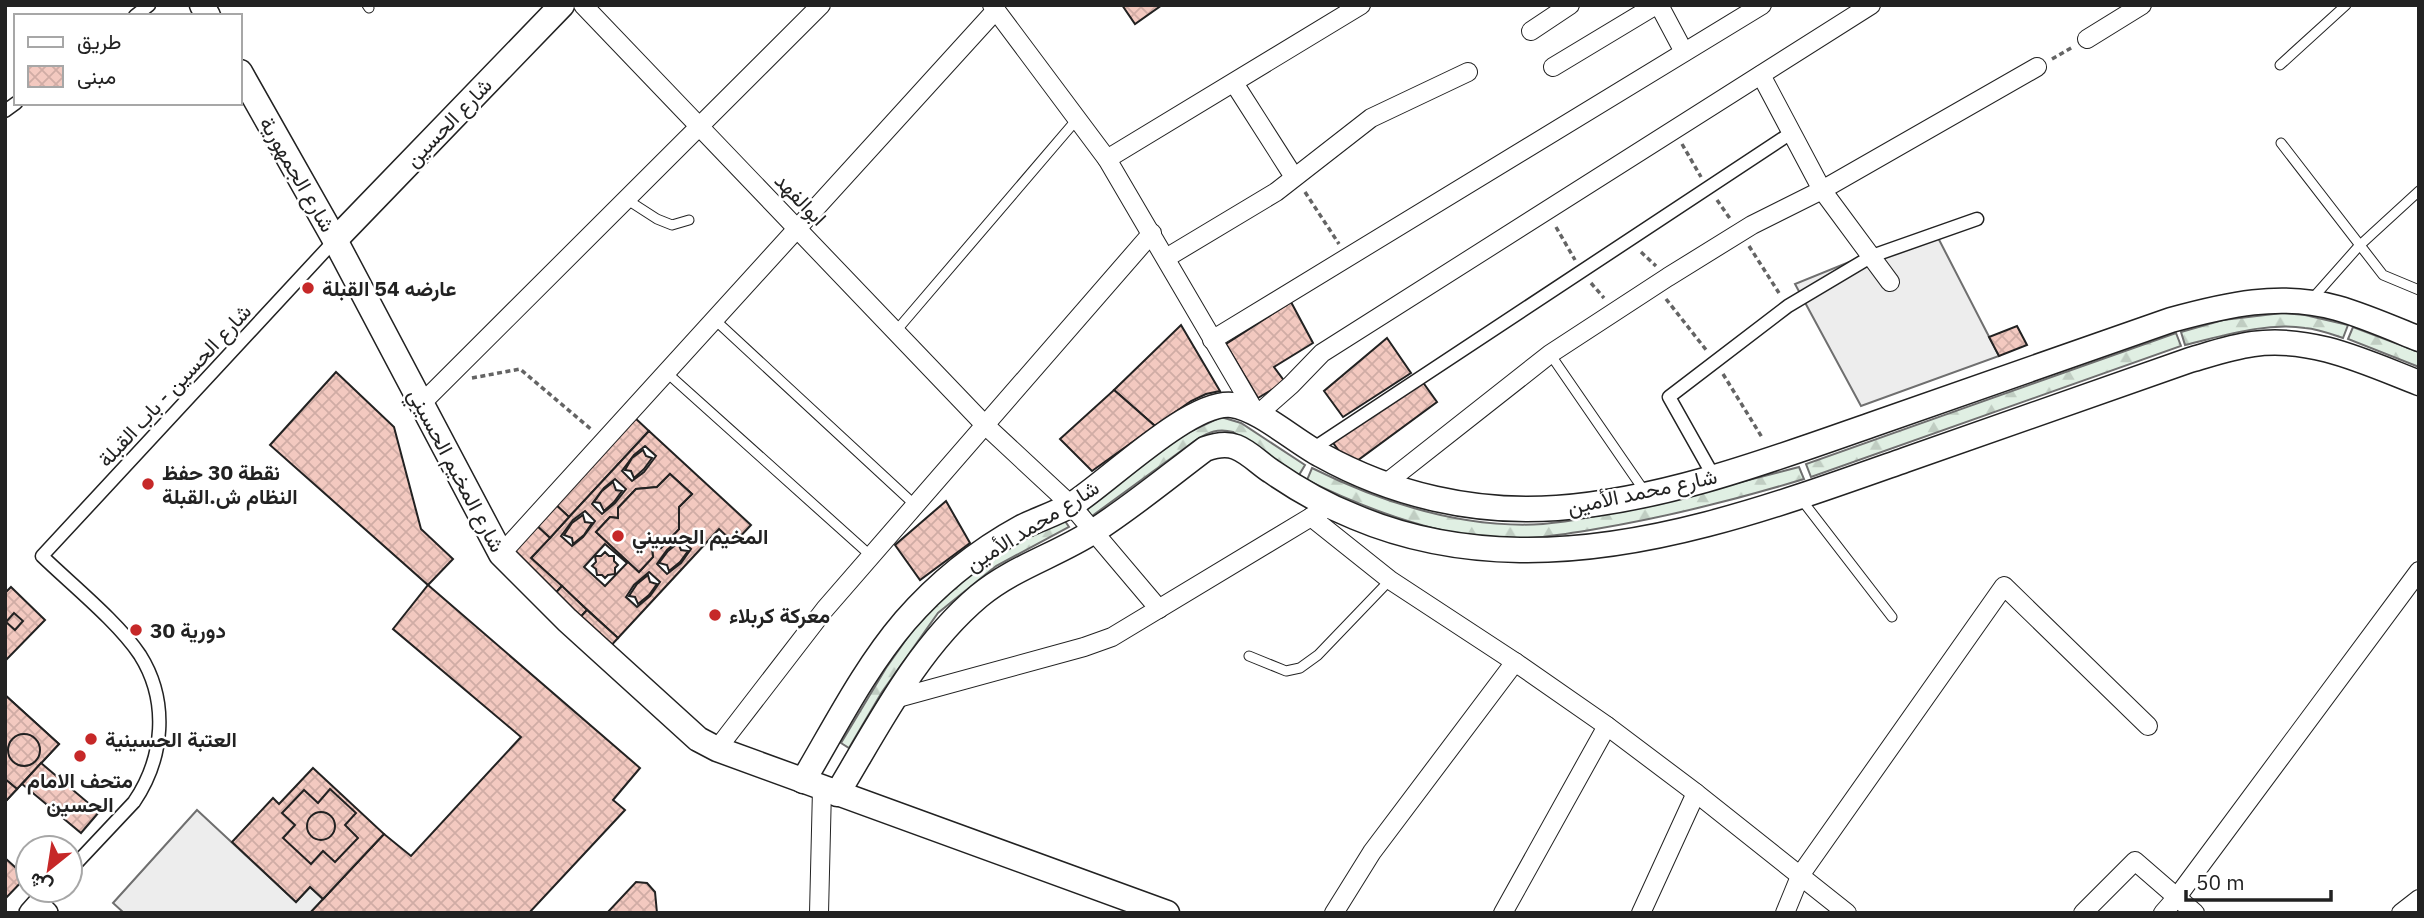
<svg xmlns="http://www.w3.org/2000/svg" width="2424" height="918" viewBox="0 0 2424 918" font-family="'IBM Plex Sans',Vazirmatn,sans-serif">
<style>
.forest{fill:url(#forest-firs);stroke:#6f6f6f;stroke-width:2}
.parking{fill:#ededed;stroke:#6f6f6f;stroke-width:2}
.building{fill:url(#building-cross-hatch);stroke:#222;stroke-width:2;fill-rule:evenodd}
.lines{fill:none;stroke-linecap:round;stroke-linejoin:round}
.service-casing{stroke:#222;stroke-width:11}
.pedestrian-casing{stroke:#222;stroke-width:15}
.minor-casing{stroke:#222;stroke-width:20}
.tertiary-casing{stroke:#222;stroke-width:24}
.secondary-casing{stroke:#222;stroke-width:27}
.path{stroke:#646464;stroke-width:3.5;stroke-dasharray:5 3.5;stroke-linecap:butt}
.service{stroke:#fff;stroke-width:9}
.pedestrian{stroke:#fff;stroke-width:12}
.minor{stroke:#fff;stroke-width:18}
.tertiary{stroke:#fff;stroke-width:21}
.secondary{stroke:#fff;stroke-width:24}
.poi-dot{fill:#c62828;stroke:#fff;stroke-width:2.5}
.labels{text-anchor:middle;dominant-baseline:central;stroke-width:5;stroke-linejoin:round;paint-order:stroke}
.street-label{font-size:21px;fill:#222;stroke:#fff}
.poi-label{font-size:21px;font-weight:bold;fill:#222;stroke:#fff;text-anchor:start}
</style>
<defs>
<pattern id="forest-firs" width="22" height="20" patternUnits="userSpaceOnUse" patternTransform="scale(1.75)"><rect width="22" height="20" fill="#e0efe3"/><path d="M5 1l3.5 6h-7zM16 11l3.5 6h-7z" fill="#c0cdc2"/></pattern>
<pattern id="building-cross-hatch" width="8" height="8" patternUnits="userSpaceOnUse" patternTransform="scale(1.75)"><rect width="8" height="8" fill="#f3c9c0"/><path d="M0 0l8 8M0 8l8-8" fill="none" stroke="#d0aca5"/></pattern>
</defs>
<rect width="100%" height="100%" fill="#fff"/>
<g class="forest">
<path d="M 2282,313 L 2305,315 L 2348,325 L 2343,338 C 2331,334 2318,329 2305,328 C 2266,322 2223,336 2185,345 L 2181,332 L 2223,320 Z"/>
<polygon points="2353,327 2419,352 2419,367 2348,339"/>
<polygon points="2176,333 2181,346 1811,477 1806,464"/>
<path d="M 1221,417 L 1241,423 L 1305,465 L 1299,475 L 1233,432 C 1218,428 1209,432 1196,440 L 1092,516 L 1085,507 L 1185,434 Z"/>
<path d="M 1799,467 L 1804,479 C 1735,500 1667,517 1596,529 C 1561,535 1524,541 1489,538 C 1431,533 1358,506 1307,480 L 1312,468 C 1383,503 1464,529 1543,524 C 1579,521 1614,512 1649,504 C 1699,493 1749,480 1799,467 Z"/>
<polygon points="1063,518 1069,527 996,566 938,613 882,692 849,748 841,743 886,668 929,607 991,558"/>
</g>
<g class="parking">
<polygon points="1933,228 1999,356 1861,406 1795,284"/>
<polygon points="197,810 296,902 310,887 323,899 310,913 124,913 113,903"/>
</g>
<g class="building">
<polygon points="1122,5 1162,5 1135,24"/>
<polygon points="1291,302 1313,343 1274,367 1285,382 1258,398 1226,344"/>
<polygon points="1181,325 1220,391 1206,394 1191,401 1155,426 1114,390"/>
<polygon points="2017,326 2027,345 1999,356 1989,337"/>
<polygon points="1387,338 1411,373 1343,417 1324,391"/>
<polygon points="336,372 394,427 421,529 453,559 428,585 270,445"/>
<polygon points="1422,381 1437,402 1350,466 1331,440"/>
<polygon points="1114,390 1155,426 1092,471 1060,439"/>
<polygon points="634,417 649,431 569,517 554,503"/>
<path d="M 649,431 L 751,525 L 734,543 L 719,529 L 618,638 L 531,558 ZM 645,446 L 656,456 L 644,472 L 632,481 L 622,471 L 634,455 ZM 670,474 L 692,494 L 679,507 L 679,529 L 661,548 L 652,549 L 653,557 L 639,572 L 596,532 L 610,517 L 618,518 L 618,508 L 636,489 L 657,487 ZM 615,479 L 626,489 L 615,503 L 602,514 L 592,504 L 604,488 ZM 585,511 L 595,521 L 583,537 L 572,546 L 561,536 L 573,520 ZM 680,539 L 691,549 L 681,563 L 667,574 L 657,564 L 667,550 ZM 605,544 L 627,563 L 605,586 L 584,567 ZM 649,572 L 660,582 L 650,596 L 637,607 L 626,597 L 634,585 Z"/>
<polygon points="643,450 646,456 652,458 644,469 634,478 631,471 625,470 632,458"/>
<polygon points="670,474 692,494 679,507 679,529 661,548 652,549 653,557 639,572 596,532 610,517 618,518 618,508 636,489 657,487"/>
<polygon points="613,482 616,490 622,491 614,502 604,511 600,503 594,502 602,491"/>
<polygon points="946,501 970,543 920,580 895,545"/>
<polygon points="554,503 569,517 550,538 535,524"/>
<polygon points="583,515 585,522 592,523 584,535 573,544 572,538 564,535 572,523"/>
<polygon points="535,524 550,538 531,558 562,586 551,598 513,548"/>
<polygon points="678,543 681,550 688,551 680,562 669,571 667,565 659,563 668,551"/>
<polygon points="605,552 609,556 614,556 614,561 618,565 615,568 615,574 608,575 605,578 602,575 597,575 596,569 592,566 596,562 595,556 601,556"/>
<polygon points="648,575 650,582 657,584 649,595 638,604 635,597 629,596 637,584"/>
<polygon points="428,585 640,768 613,800 625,810 529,913 310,913 384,834 411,856 521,737 393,629"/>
<polygon points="562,586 587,610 576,622 551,598"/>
<polygon points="11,587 45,620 5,661 5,593"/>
<polygon points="587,610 618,638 609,648 576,622"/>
<polygon points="14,613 23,621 15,630 6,622"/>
<polygon points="5,695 59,744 5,802"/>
<polygon points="5,695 59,744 17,789 5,779"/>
<circle cx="24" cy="750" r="16"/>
<polygon points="41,763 99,812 81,833 22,784"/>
<polygon points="313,768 384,834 323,899 310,887 296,902 232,842 273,798 279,804"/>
<polygon points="5,779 17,789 5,802"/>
<polygon points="330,789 356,813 345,825 358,838 335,862 323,851 311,864 283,838 295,825 282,813 304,790 318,803"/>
<circle cx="321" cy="826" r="14"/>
<polygon points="5,858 26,877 5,899"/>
<polygon points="636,882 647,883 655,892 657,913 607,913"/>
</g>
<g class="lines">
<g class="service-casing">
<g id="service">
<polyline points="367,5 369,8"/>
<polyline points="2280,65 2346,5"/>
<polyline points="2281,143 2383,275 2419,290"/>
<polyline points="626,199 657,219 672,225 689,220"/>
<polyline points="2312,299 2359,246 2419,191"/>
<polyline points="714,319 915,505"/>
<polyline points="896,331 1078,118"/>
<polyline points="1550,354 1645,492"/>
<polyline points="666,372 871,556"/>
<polyline points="1801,499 1892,617"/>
<polyline points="1249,656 1286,671 1300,668 1318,655 1390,580"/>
</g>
</g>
<g class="pedestrian-casing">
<g id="pedestrian">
<polyline points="135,16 149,5"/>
<polyline points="5,111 16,103"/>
<polyline points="1311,450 1791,133"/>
<polyline points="1714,477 1669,397 1788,306 1872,256 1977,219"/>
<path d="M 70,870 L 134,802 C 164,758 169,701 140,655 C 118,622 72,585 42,556 L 335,240"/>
<polyline points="38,904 51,890"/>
</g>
</g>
<g class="minor-casing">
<g id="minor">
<polyline points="583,5 985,425 1071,505 1159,609"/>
<polyline points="992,5 1107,159 1257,415 1291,385 1322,353 1871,5"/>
<polyline points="1659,5 1684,52"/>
<polyline points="1531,31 1570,5"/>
<polyline points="2087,39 2142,5"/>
<polyline points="1553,67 1656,5"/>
<polyline points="1761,75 1822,190 1890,282"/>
<polyline points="1234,83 1294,177"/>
<polyline points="1107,159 1361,5"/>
<polyline points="1166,258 1276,192 1371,118 1468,72"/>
<polyline points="1212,340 1762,5"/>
<polyline points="422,403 821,5"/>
<polyline points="1385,484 1550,354 1668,277 1752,225 1822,190 2037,67"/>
<polyline points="1330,506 1311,517 1390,580 1515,662 1607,726 1696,793 1847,913"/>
<polyline points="501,554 996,10"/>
<polyline points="894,699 1084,647 1112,637 1311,517"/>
<polyline points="717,749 825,609 1152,233"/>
<polyline points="819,913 822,789"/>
<polyline points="1334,913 1372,852 1515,662"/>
<polyline points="1503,913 1607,726"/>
<polyline points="1641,913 1696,793"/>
<polyline points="1785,913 1801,874 2004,586 2148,726"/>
<polyline points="2083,913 2135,861 2195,913"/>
<polyline points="2163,913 2177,897 2419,571"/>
<polyline points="2401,913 2419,899"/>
</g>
</g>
<g class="tertiary-casing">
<polyline id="tertiary" points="30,913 38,904 47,913"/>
</g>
<g class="secondary-casing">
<g id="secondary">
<polyline points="202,5 208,16"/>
<polyline points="240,72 335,240 501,554 567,620 698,739 717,749 1167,913"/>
<polyline points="335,240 562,5"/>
<path d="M 803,781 C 835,727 864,669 905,621 C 938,583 978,551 1022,527 C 1039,519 1057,513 1073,504 C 1109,481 1191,400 1232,405 C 1258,408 1296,442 1321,455 C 1393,495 1475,514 1557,508 C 1664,500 1771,460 1871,425 C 1971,390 2071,355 2171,320 C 2226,305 2280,292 2337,308 C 2365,316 2392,328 2419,339"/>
<path d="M 837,794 C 878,726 917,648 979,596 C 1014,567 1057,555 1094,531 C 1133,506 1169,476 1205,449 C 1216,445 1226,443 1236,447 C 1249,452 1260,464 1271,471 C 1297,489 1325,505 1355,517 C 1407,539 1464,549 1520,550 C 1651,552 1783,503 1905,460 C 2000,427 2095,394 2190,360 C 2211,354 2231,347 2253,344 C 2312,336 2365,362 2419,383"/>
</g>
</g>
<g class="path">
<polyline points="2052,59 2073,47"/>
<polyline points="1682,144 1701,177"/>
<polyline points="1305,192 1339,244"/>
<polyline points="1717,200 1731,220"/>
<polyline points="1556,227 1575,260"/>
<polyline points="1749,246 1779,293"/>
<polyline points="1641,252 1656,266"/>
<polyline points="1591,283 1604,298"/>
<polyline points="1666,299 1707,351"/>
<polyline points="1723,374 1763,439"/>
<polyline points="472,378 520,369 592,430"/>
</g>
<use href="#service" class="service"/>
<use href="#pedestrian" class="pedestrian"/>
<use href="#minor" class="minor"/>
<use href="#tertiary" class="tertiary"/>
<use href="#secondary" class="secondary"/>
</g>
<g class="poi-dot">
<circle cx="308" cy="288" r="7"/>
<circle cx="148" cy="484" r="7"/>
<circle cx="618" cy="536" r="7"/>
<circle cx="715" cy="615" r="7"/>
<circle cx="136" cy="630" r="7"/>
<circle cx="91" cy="739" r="7"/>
<circle cx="80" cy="756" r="7"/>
</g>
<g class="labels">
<g class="street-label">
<text transform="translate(448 122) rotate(-46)">شارع الحسين</text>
<text transform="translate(298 174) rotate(60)">شارع الجمهورية</text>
<text transform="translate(801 199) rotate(46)">ابوالفهد</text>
<text transform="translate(174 385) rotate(-47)">شارع الحسين - باب القبلة</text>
<text transform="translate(457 470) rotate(62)">شارع المخيم الحسيني</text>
<text transform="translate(1642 491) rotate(-12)">شارع محمد الأمين</text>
<text transform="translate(1032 525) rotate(-32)">شارع محمد الأمين</text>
</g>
<g class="poi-label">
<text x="322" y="288">عارضه 54 القبلة</text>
<text x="162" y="472">نقطة 30 حفظ<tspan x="162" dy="24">النظام ش.القبلة</tspan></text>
<text x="632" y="536">المخيم الحسيني</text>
<text x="729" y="615">معركة كربلاء</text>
<text x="150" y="630">دورية 30</text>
<text x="105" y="739">العتبة الحسينية</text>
<text x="80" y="780" text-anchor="middle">متحف الامام<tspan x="80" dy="24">الحسين</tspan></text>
</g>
</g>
<rect width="2424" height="918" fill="none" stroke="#222222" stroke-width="14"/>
<rect x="14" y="14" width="228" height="91" fill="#ffffff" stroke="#a7a7a7" stroke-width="2"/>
<rect x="28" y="37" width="35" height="10" fill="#ffffff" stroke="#a7a7a7" stroke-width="2"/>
<text x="77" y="49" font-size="21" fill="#222222">طريق</text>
<rect x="28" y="66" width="35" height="21" fill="url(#building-cross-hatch)" stroke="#a7a7a7" stroke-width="2"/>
<text x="77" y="84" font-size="21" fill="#222222">مبنى</text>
<g transform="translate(49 869) rotate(210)"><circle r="33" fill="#ffffff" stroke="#a7a7a7" stroke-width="2"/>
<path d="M0-5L12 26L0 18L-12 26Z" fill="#c62828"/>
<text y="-10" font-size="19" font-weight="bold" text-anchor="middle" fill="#222222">ش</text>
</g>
<path d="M2186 890v10h145v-10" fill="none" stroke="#222222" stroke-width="3.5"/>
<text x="2196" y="890" font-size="21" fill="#222222" stroke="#ffffff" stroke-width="5" paint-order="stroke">50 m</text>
</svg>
